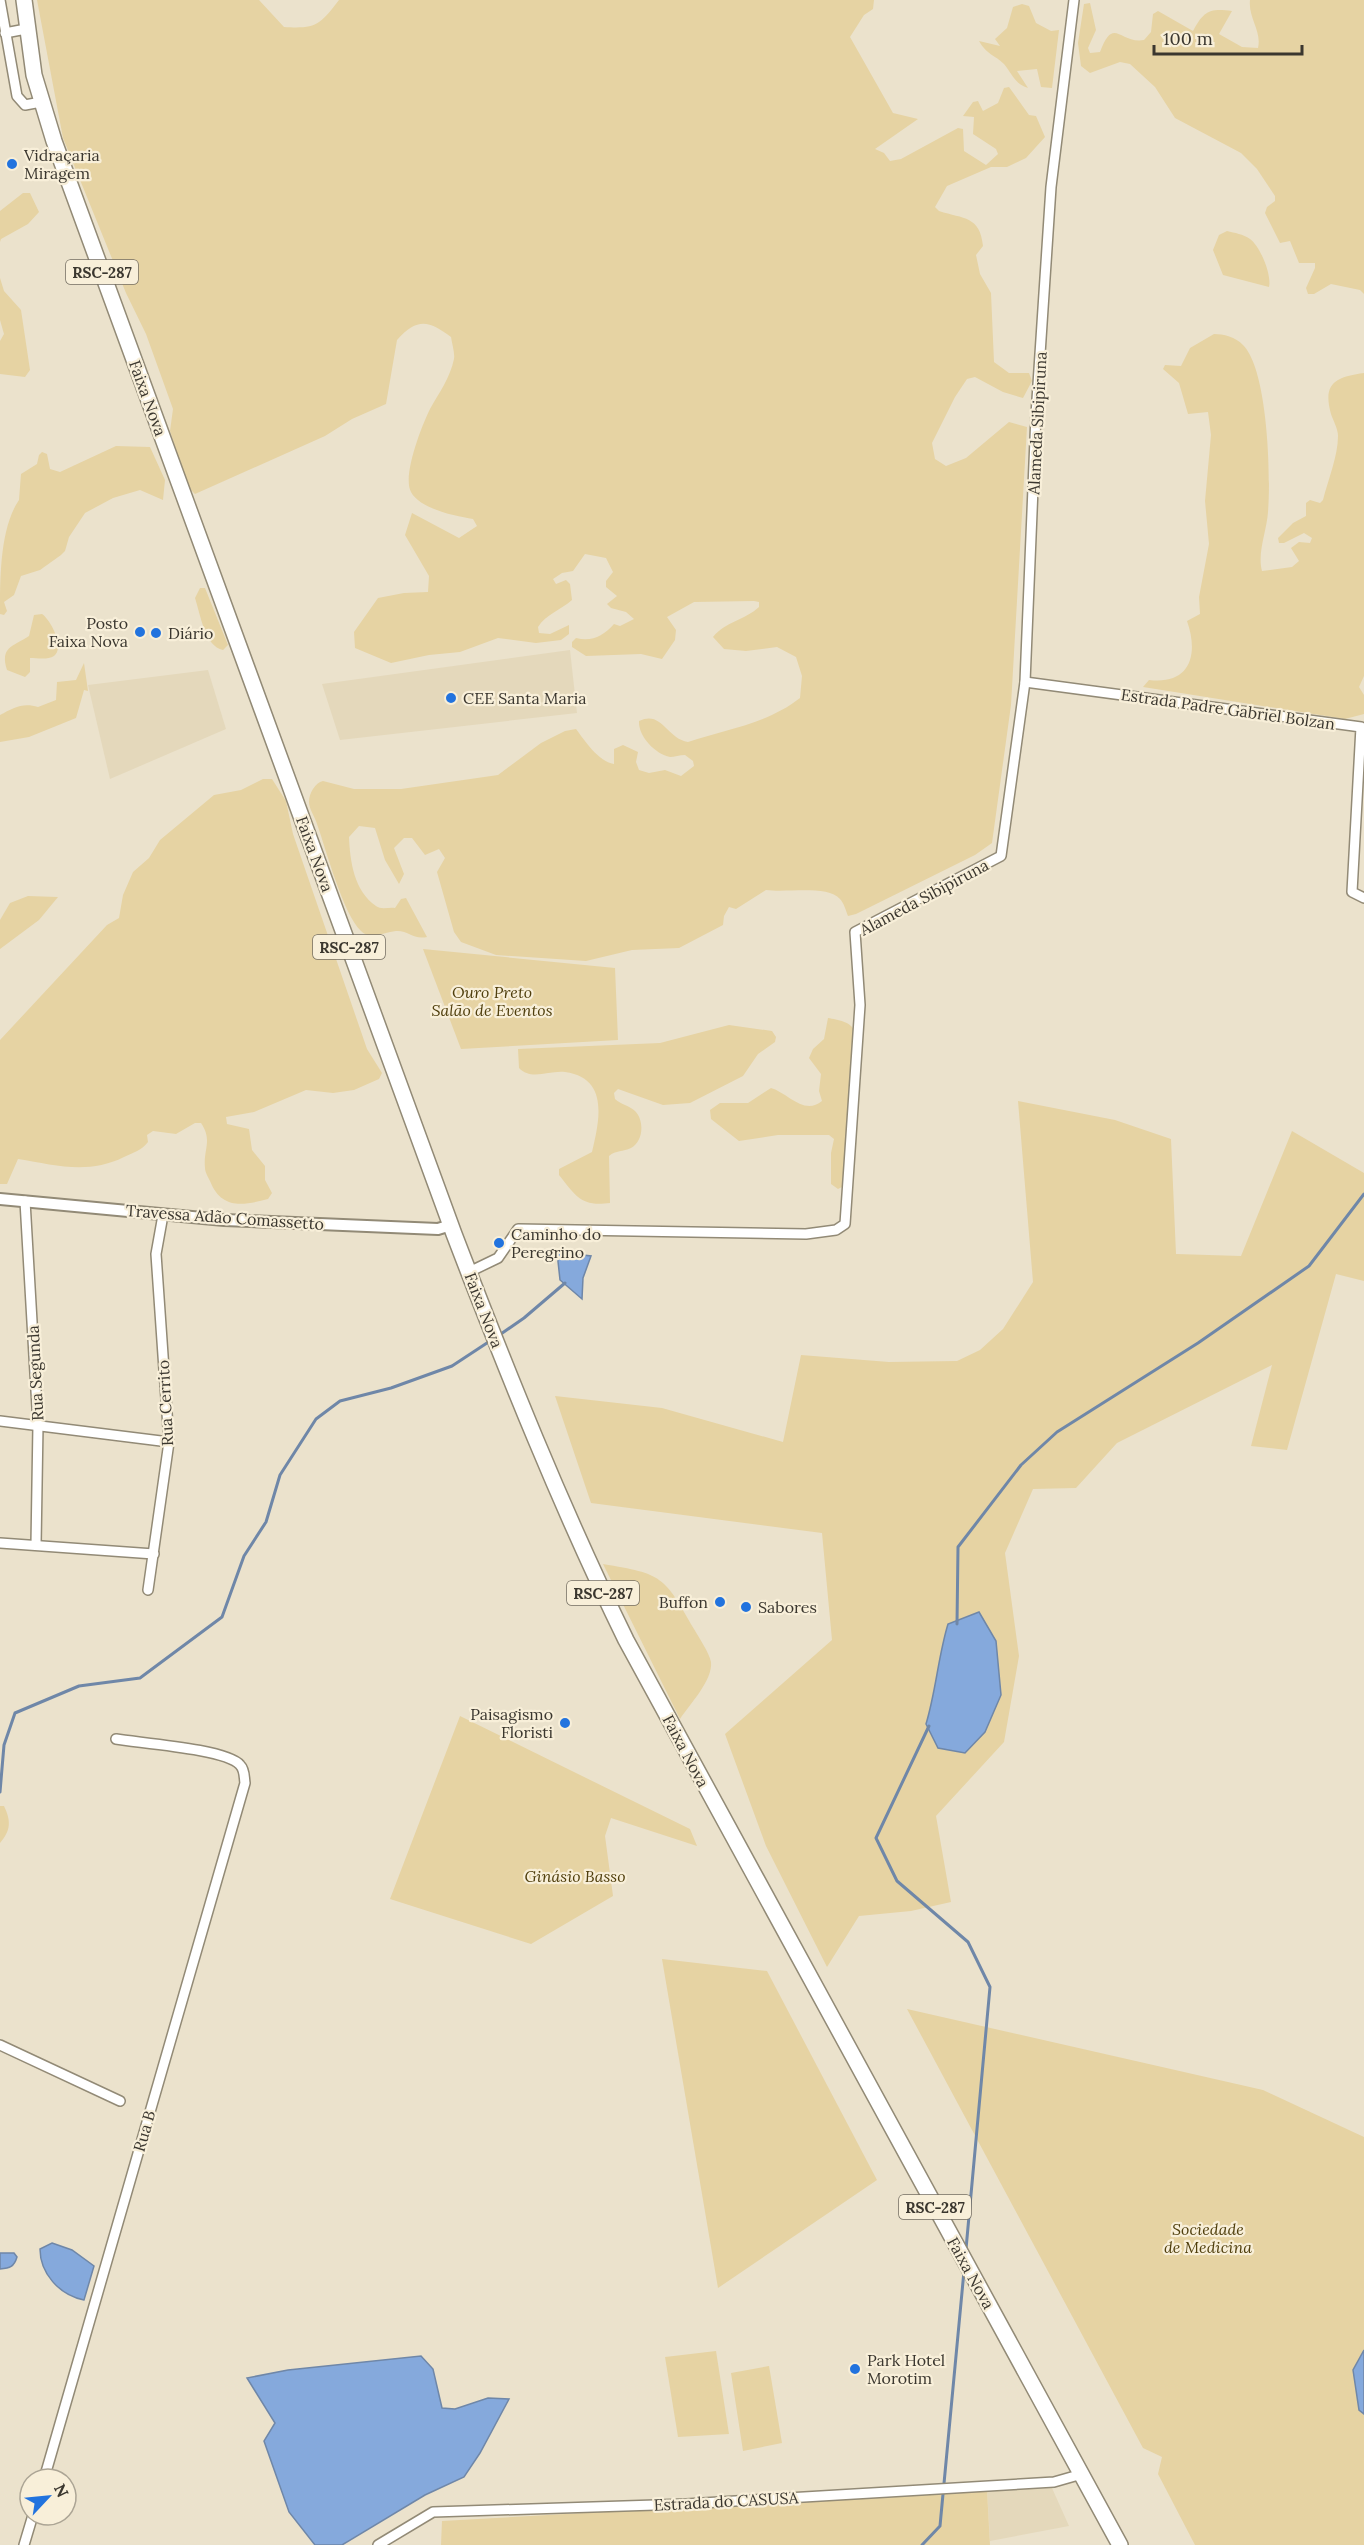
<svg xmlns="http://www.w3.org/2000/svg" width="1364" height="2545" viewBox="0 0 1364 2545" font-family="Lora,serif">
<style>
.built{fill:#e4d8bb}
.green{fill:#e6d3a3}
.water{fill:#85a9dc;stroke:#6f87a8;stroke-width:1.5}
.lines{fill:none;stroke-linecap:round;stroke-linejoin:round}
.stream{stroke:#6f87a8;stroke-width:3}
.minor-casing{stroke:#928a76;stroke-width:12}
.tertiary-casing{stroke:#928a76;stroke-width:14}
.trunk-casing{stroke:#928a76;stroke-width:18}
.minor{stroke:#fff;stroke-width:9}
.tertiary{stroke:#fff;stroke-width:10}
.trunk{stroke:#fff;stroke-width:15}
.poi-dot{fill:#2273de;stroke:#f8efd9;stroke-width:2}
.labels{text-anchor:middle;dominant-baseline:central;stroke-width:4.5;stroke-linejoin:round;paint-order:stroke}
.shield{fill:#f8efd9;stroke:#746e62;stroke-width:1.5}
.shield-label{font-size:15px;font-weight:bold;fill:#3b372f}
.poi-label{font-size:16px;fill:#3b372f;stroke:#f8efd9;text-anchor:start}
.street-label{font-size:16px;fill:#3b372f;stroke:#f8efd9}
.park-label{font-size:16px;font-style:italic;fill:#4f3e0c;stroke:#f8efd9}
</style>
<rect width="100%" height="100%" fill="#ebe2cc"/>
<g class="built">
<polygon points="570,650 577,713 340,740 322,684"/>
<polygon points="208,670 226,729 110,779 88,685"/>
<polygon points="1052,2488 1069,2526 990,2541 987,2490"/>
</g>
<g class="green">
<path d="M 37,0 L 259,0 L 284,27 C 316,29 320,25 339,0 L 874,0 L 873,9 L 864,15 L 850,37 L 893,113 L 918,119 L 875,149 L 884,153 L 890,161 L 901,159 L 958,128 L 963,129 L 964,151 L 986,165 L 998,154 L 996,149 L 973,134 L 974,117 L 963,116 L 973,102 L 978,101 L 983,111 L 998,103 L 1004,88 L 1009,87 L 1029,115 L 1036,116 L 1045,137 L 1026,158 L 1007,167 L 991,167 L 947,186 L 935,207 L 939,211 C 964,219 980,216 983,246 L 976,255 L 980,274 L 991,293 L 994,362 L 1009,373 L 1029,373 L 1032,381 L 1023,398 L 1003,392 L 975,377 L 967,379 L 955,397 L 932,443 L 935,459 L 946,466 L 966,458 L 1009,422 L 1027,427 L 1011,705 L 992,843 L 975,855 L 856,914 L 848,916 C 846,911 844,903 840,899 C 828,885 787,893 766,890 L 736,909 L 729,907 L 724,916 L 723,925 L 679,948 L 632,950 L 586,961 L 496,955 L 461,942 L 454,932 L 437,872 L 445,858 L 439,849 L 425,855 L 412,838 L 404,838 L 394,848 L 404,874 L 399,884 L 385,860 L 375,828 L 359,826 L 349,837 C 350,861 354,891 376,906 C 381,910 389,907 395,908 L 401,899 L 406,898 L 427,937 C 413,940 408,930 396,931 C 384,932 371,941 361,931 C 343,914 326,849 317,824 C 315,817 309,809 309,802 C 309,793 315,783 323,781 L 354,789 L 401,789 L 498,775 L 541,743 L 565,731 L 576,729 C 585,741 598,761 614,764 L 614,749 L 623,745 L 638,752 L 636,762 L 639,770 L 649,773 L 665,770 L 681,776 L 694,766 L 693,761 L 685,755 C 680,755 674,757 670,757 C 655,754 638,736 639,721 C 662,710 666,738 688,742 C 726,729 767,724 800,698 L 802,676 L 796,657 L 777,647 L 746,651 L 724,649 L 713,637 C 725,622 745,620 759,607 L 759,602 L 754,601 L 694,602 L 667,617 L 676,630 L 675,640 L 662,659 L 641,654 L 586,656 L 572,647 L 572,642 L 576,638 C 592,642 603,636 614,624 L 620,626 L 634,619 L 626,612 L 611,608 L 607,604 L 617,596 L 606,587 L 606,581 L 613,572 L 606,558 L 585,554 L 573,571 L 562,573 L 553,579 L 556,584 L 566,580 L 570,584 L 572,600 C 561,610 546,614 538,627 L 539,633 L 550,634 L 569,625 L 569,634 L 561,640 L 536,643 L 498,638 L 460,652 L 429,655 L 391,663 L 355,648 L 354,632 L 378,598 L 404,593 L 428,592 L 429,576 L 405,535 L 412,513 L 459,538 L 477,526 L 473,519 C 455,516 420,509 411,492 C 402,476 422,425 430,409 C 439,393 450,378 454,359 C 455,353 452,344 451,337 C 429,321 418,317 397,340 L 386,404 L 352,419 L 325,436 L 195,494 L 188,487 L 170,431 L 173,409 L 146,334 L 126,293 L 63,138 Z"/>
<path d="M 1250,0 L 1364,0 L 1364,294 L 1360,290 L 1331,284 L 1314,294 L 1308,294 L 1306,288 L 1315,268 L 1315,263 L 1299,263 L 1290,241 L 1280,243 L 1265,213 L 1267,207 L 1275,201 L 1275,196 L 1257,169 L 1241,153 L 1175,118 L 1155,87 L 1130,64 L 1120,62 L 1090,73 L 1081,66 L 1078,43 L 1084,4 L 1090,3 L 1096,30 L 1088,48 L 1090,53 L 1100,52 C 1114,15 1119,44 1144,40 L 1151,32 L 1153,14 L 1158,11 L 1193,31 C 1204,11 1209,8 1232,11 L 1219,34 L 1242,47 L 1258,48 C 1262,31 1248,18 1250,0 Z"/>
<path d="M 1022,4 L 1029,6 L 1036,23 L 1051,31 L 1059,30 L 1052,88 L 1041,87 L 1037,69 L 1017,71 L 1028,88 C 1014,83 1013,75 1004,64 C 995,55 987,55 979,41 L 1000,46 L 995,39 L 1007,28 L 1013,7 Z"/>
<polygon points="23,193 30,193 39,212 28,224 1,239 0,242 0,211"/>
<path d="M 1227,231 C 1235,233 1243,234 1250,239 C 1260,246 1272,275 1269,287 L 1223,275 L 1213,250 L 1219,235 Z"/>
<polygon points="0,278 4,291 21,310 30,370 25,377 0,374 0,341 4,334 0,320"/>
<path d="M 1214,334 C 1223,334 1236,337 1243,345 C 1268,370 1271,476 1268,512 C 1267,530 1257,553 1262,571 L 1292,567 L 1299,561 L 1291,548 L 1299,542 L 1310,543 L 1312,538 L 1304,533 L 1284,543 L 1279,543 L 1278,538 L 1293,523 L 1306,516 L 1306,503 L 1310,500 L 1320,503 L 1323,500 C 1328,480 1338,456 1338,436 C 1338,429 1333,420 1331,414 C 1322,382 1337,377 1364,373 L 1364,676 L 1359,687 L 1364,695 L 1364,714 L 1345,719 L 1143,687 L 1149,680 C 1190,685 1199,655 1187,621 L 1200,614 L 1199,597 L 1209,544 L 1205,501 L 1211,435 L 1208,412 L 1188,414 L 1179,383 L 1163,369 L 1165,365 L 1181,366 L 1190,348 Z"/>
<path d="M 116,446 L 150,447 L 165,480 L 163,500 L 140,490 L 113,498 L 85,513 L 69,537 L 65,551 L 61,555 L 40,570 L 21,576 L 14,595 L 4,602 L 7,611 L 4,615 L 0,614 C 0,577 0,528 19,500 L 21,474 L 37,464 L 39,455 L 42,452 L 47,454 L 50,469 L 60,472 Z"/>
<path d="M 200,588 L 205,588 L 228,645 L 223,650 C 205,647 200,613 195,598 Z"/>
<path d="M 42,614 C 51,620 65,648 54,656 C 48,660 37,658 30,658 L 30,672 L 25,677 L 7,670 C 0,647 12,647 29,636 L 34,615 Z"/>
<path d="M 84,663 L 88,691 L 84,690 L 76,718 L 29,737 L 0,742 L 0,715 C 13,708 23,702 38,707 L 56,700 L 57,682 L 76,680 Z"/>
<path d="M 263,779 L 272,779 L 286,801 L 293,834 L 367,1049 L 382,1073 L 379,1079 L 354,1090 L 333,1093 L 306,1090 L 254,1112 L 226,1117 L 227,1124 L 249,1129 L 252,1150 L 265,1166 L 265,1180 L 272,1193 L 268,1199 C 242,1206 221,1209 210,1181 C 208,1177 205,1172 205,1168 C 203,1149 213,1141 201,1123 L 195,1123 L 176,1134 L 153,1131 L 147,1135 L 148,1142 C 142,1150 133,1153 124,1157 C 88,1175 55,1165 18,1159 L 7,1184 L 0,1184 L 0,1040 L 107,925 L 119,918 L 123,895 L 133,872 L 149,858 L 160,840 L 214,795 L 241,790 Z"/>
<polygon points="28,896 58,897 39,920 0,949 0,920 10,903"/>
<polygon points="423,949 615,968 618,1040 461,1049"/>
<path d="M 828,1018 C 838,1020 851,1021 855,1032 L 842,1187 L 838,1189 L 831,1184 L 831,1153 L 834,1139 L 829,1135 L 778,1135 L 739,1141 L 711,1119 L 710,1110 L 720,1103 L 748,1103 L 771,1088 C 788,1093 804,1116 822,1101 L 819,1091 L 821,1074 L 809,1058 L 813,1049 L 824,1039 Z"/>
<path d="M 729,1025 L 772,1031 L 776,1037 L 775,1042 L 758,1054 L 743,1076 L 690,1103 L 663,1105 L 618,1089 L 614,1093 L 615,1099 C 620,1104 630,1106 635,1111 C 645,1121 643,1142 631,1148 C 623,1152 616,1150 609,1156 L 610,1203 C 581,1207 576,1196 559,1175 L 559,1169 L 592,1152 C 599,1122 610,1078 565,1072 C 550,1070 531,1081 519,1068 L 518,1049 L 660,1043 Z"/>
<polygon points="1018,1101 1115,1120 1171,1139 1176,1254 1241,1256 1292,1131 1364,1173 1364,1281 1336,1274 1287,1450 1251,1446 1272,1365 1117,1443 1076,1488 1033,1489 1005,1553 1019,1656 1004,1742 936,1816 951,1902 911,1911 859,1916 827,1967 766,1846 725,1734 832,1640 822,1533 591,1503 555,1396 662,1408 783,1442 801,1355 889,1362 957,1361 980,1350 1003,1329 1033,1282"/>
<path d="M 603,1564 C 663,1574 664,1576 694,1629 C 699,1638 709,1652 711,1662 C 713,1680 690,1704 680,1719 Z"/>
<polygon points="460,1716 690,1829 697,1846 611,1818 605,1836 613,1896 531,1944 390,1899"/>
<path d="M 0,1806 L 4,1806 C 11,1821 11,1830 0,1843 Z"/>
<polygon points="662,1959 767,1971 877,2180 718,2288"/>
<polygon points="907,2009 1263,2090 1364,2137 1364,2545 1195,2545 1158,2474 1162,2457 1143,2448"/>
<polygon points="716,2351 729,2434 678,2437 665,2357"/>
<polygon points="769,2366 782,2443 743,2451 731,2373"/>
<polygon points="987,2490 990,2545 441,2545 442,2521"/>
</g>
<g class="water">
<polygon points="557,1252 591,1256 583,1278 582,1299 560,1280"/>
<path d="M 979,1612 L 996,1641 L 1001,1695 L 985,1732 L 965,1753 L 938,1748 L 926,1724 C 936,1691 938,1657 948,1624 Z"/>
<path d="M 52,2243 L 72,2250 L 94,2266 L 84,2300 C 59,2295 40,2273 40,2249 Z"/>
<path d="M 0,2253 L 14,2253 L 17,2257 C 14,2267 10,2268 0,2269 Z"/>
<polygon points="1364,2350 1364,2414 1359,2410 1353,2370"/>
<polygon points="421,2356 433,2369 442,2408 455,2409 488,2398 509,2399 480,2453 464,2477 425,2495 342,2545 315,2545 289,2512 264,2441 275,2423 247,2378 288,2370"/>
</g>
<g class="lines">
<g class="stream">
<polyline points="498,1336 524,1318 565,1283"/>
<polyline points="957,1624 958,1547 1021,1465 1057,1432 1198,1343 1309,1266 1364,1194"/>
<polyline points="929,1726 876,1838 897,1881 968,1942 990,1987 966,2249"/>
<polyline points="0,1792 4,1745 15,1713 79,1686 140,1678 222,1617 244,1556 266,1522 280,1475 316,1419 340,1401 391,1388 452,1366 490,1341"/>
<polyline points="922,2545 940,2526 964,2271"/>
</g>
<g class="minor-casing">
<g id="minor">
<polyline points="0,0 17,96 25,105 41,102"/>
<polyline points="5,33 26,29"/>
<polyline points="1025,682 1361,727 1352,892 1364,898"/>
<polyline points="25,1201 38,1425 36,1545"/>
<polyline points="469,1272 498,1258 518,1229 806,1234 836,1230 845,1224 860,1005 855,932 1001,856 1025,682 1036,415 1051,187 1074,0"/>
<polyline points="0,1421 169,1442"/>
<polyline points="0,1543 154,1554"/>
<polyline points="148,1590 169,1442 156,1254 163,1215"/>
<polyline points="0,2045 120,2101"/>
<path d="M 44,2479 L 245,1783 C 244,1777 245,1770 240,1765 C 227,1749 139,1743 116,1739"/>
<polyline points="24,2545 33,2515"/>
<polyline points="378,2545 433,2512 686,2504 1054,2482 1082,2474"/>
</g>
</g>
<g class="tertiary-casing">
<polyline id="tertiary" points="0,1199 224,1220 438,1229 451,1225"/>
</g>
<g class="trunk-casing">
<path id="trunk" d="M 24,0 L 34,75 L 54,141 L 454,1234 C 507,1372 561,1507 626,1640 L 1120,2545"/>
</g>
<use href="#minor" class="minor"/>
<use href="#tertiary" class="tertiary"/>
<use href="#trunk" class="trunk"/>
</g>
<g class="poi-dot">
<circle cx="12" cy="164" r="6"/>
<circle cx="140" cy="632" r="6"/>
<circle cx="156" cy="633" r="6"/>
<circle cx="451" cy="698" r="6"/>
<circle cx="499" cy="1243" r="6"/>
<circle cx="720" cy="1602" r="6"/>
<circle cx="746" cy="1607" r="6"/>
<circle cx="565" cy="1723" r="6"/>
<circle cx="855" cy="2369" r="6"/>
</g>
<g class="labels">
<g class="shield">
<rect x="66" y="260" width="72" height="24" rx="4.5"/>
<rect x="313" y="935" width="72" height="24" rx="4.5"/>
<rect x="567" y="1581" width="72" height="24" rx="4.5"/>
<rect x="899" y="2195" width="72" height="24" rx="4.5"/>
</g>
<g class="shield-label">
<text x="102" y="272">RSC-287</text>
<text x="349" y="947">RSC-287</text>
<text x="603" y="1593">RSC-287</text>
<text x="935" y="2207">RSC-287</text>
</g>
<g class="poi-label">
<text x="24" y="155">Vidraçaria<tspan x="24" dy="18">Miragem</tspan></text>
<text x="128" y="623" text-anchor="end">Posto<tspan x="128" dy="18">Faixa Nova</tspan></text>
<text x="168" y="633">Diário</text>
<text x="463" y="698">CEE Santa Maria</text>
<text x="511" y="1234">Caminho do<tspan x="511" dy="18">Peregrino</tspan></text>
<text x="708" y="1602" text-anchor="end">Buffon</text>
<text x="758" y="1607">Sabores</text>
<text x="553" y="1714" text-anchor="end">Paisagismo<tspan x="553" dy="18">Floristi</tspan></text>
<text x="867" y="2360">Park Hotel<tspan x="867" dy="18">Morotim</tspan></text>
</g>
<g class="street-label">
<text transform="translate(148 398) rotate(70)">Faixa Nova</text>
<text transform="translate(1037 423) rotate(-87)">Alameda Sibipiruna</text>
<text transform="translate(1228 709) rotate(8)">Estrada Padre Gabriel Bolzan</text>
<text transform="translate(315 854) rotate(70)">Faixa Nova</text>
<text transform="translate(924 897) rotate(-28)">Alameda Sibipiruna</text>
<text transform="translate(225 1217) rotate(4)">Travessa Adão Comassetto</text>
<text transform="translate(484 1310) rotate(69)">Faixa Nova</text>
<text transform="translate(35 1373) rotate(-93)">Rua Segunda</text>
<text transform="translate(165 1403) rotate(-93)">Rua Cerrito</text>
<text transform="translate(686 1751) rotate(62)">Faixa Nova</text>
<text transform="translate(144 2131) rotate(-74)">Rua B</text>
<text transform="translate(971 2273) rotate(61)">Faixa Nova</text>
<text transform="translate(726 2501) rotate(-3)">Estrada do CASUSA</text>
</g>
<g class="park-label">
<text x="492" y="992">Ouro Preto<tspan x="492" dy="18">Salão de Eventos</tspan></text>
<text x="575" y="1876">Ginásio Basso</text>
<text x="1208" y="2229">Sociedade<tspan x="1208" dy="18">de Medicina</tspan></text>
</g>
</g>
<g transform="translate(48 2497) rotate(64)"><circle r="28" fill="#f8efd9" stroke="#aca595" stroke-width="1.5"/>
<path d="M0-4.5L10 22L0 15L-10 22Z" fill="#2273de"/>
<text y="-9" font-size="16" font-weight="bold" text-anchor="middle" fill="#3b372f">N</text>
</g>
<path d="M1154 45v9h148v-9" fill="none" stroke="#3b372f" stroke-width="3"/>
<text x="1163" y="45" font-size="18" fill="#3b372f" stroke="#f8efd9" stroke-width="4.5" paint-order="stroke">100 m</text>
</svg>
